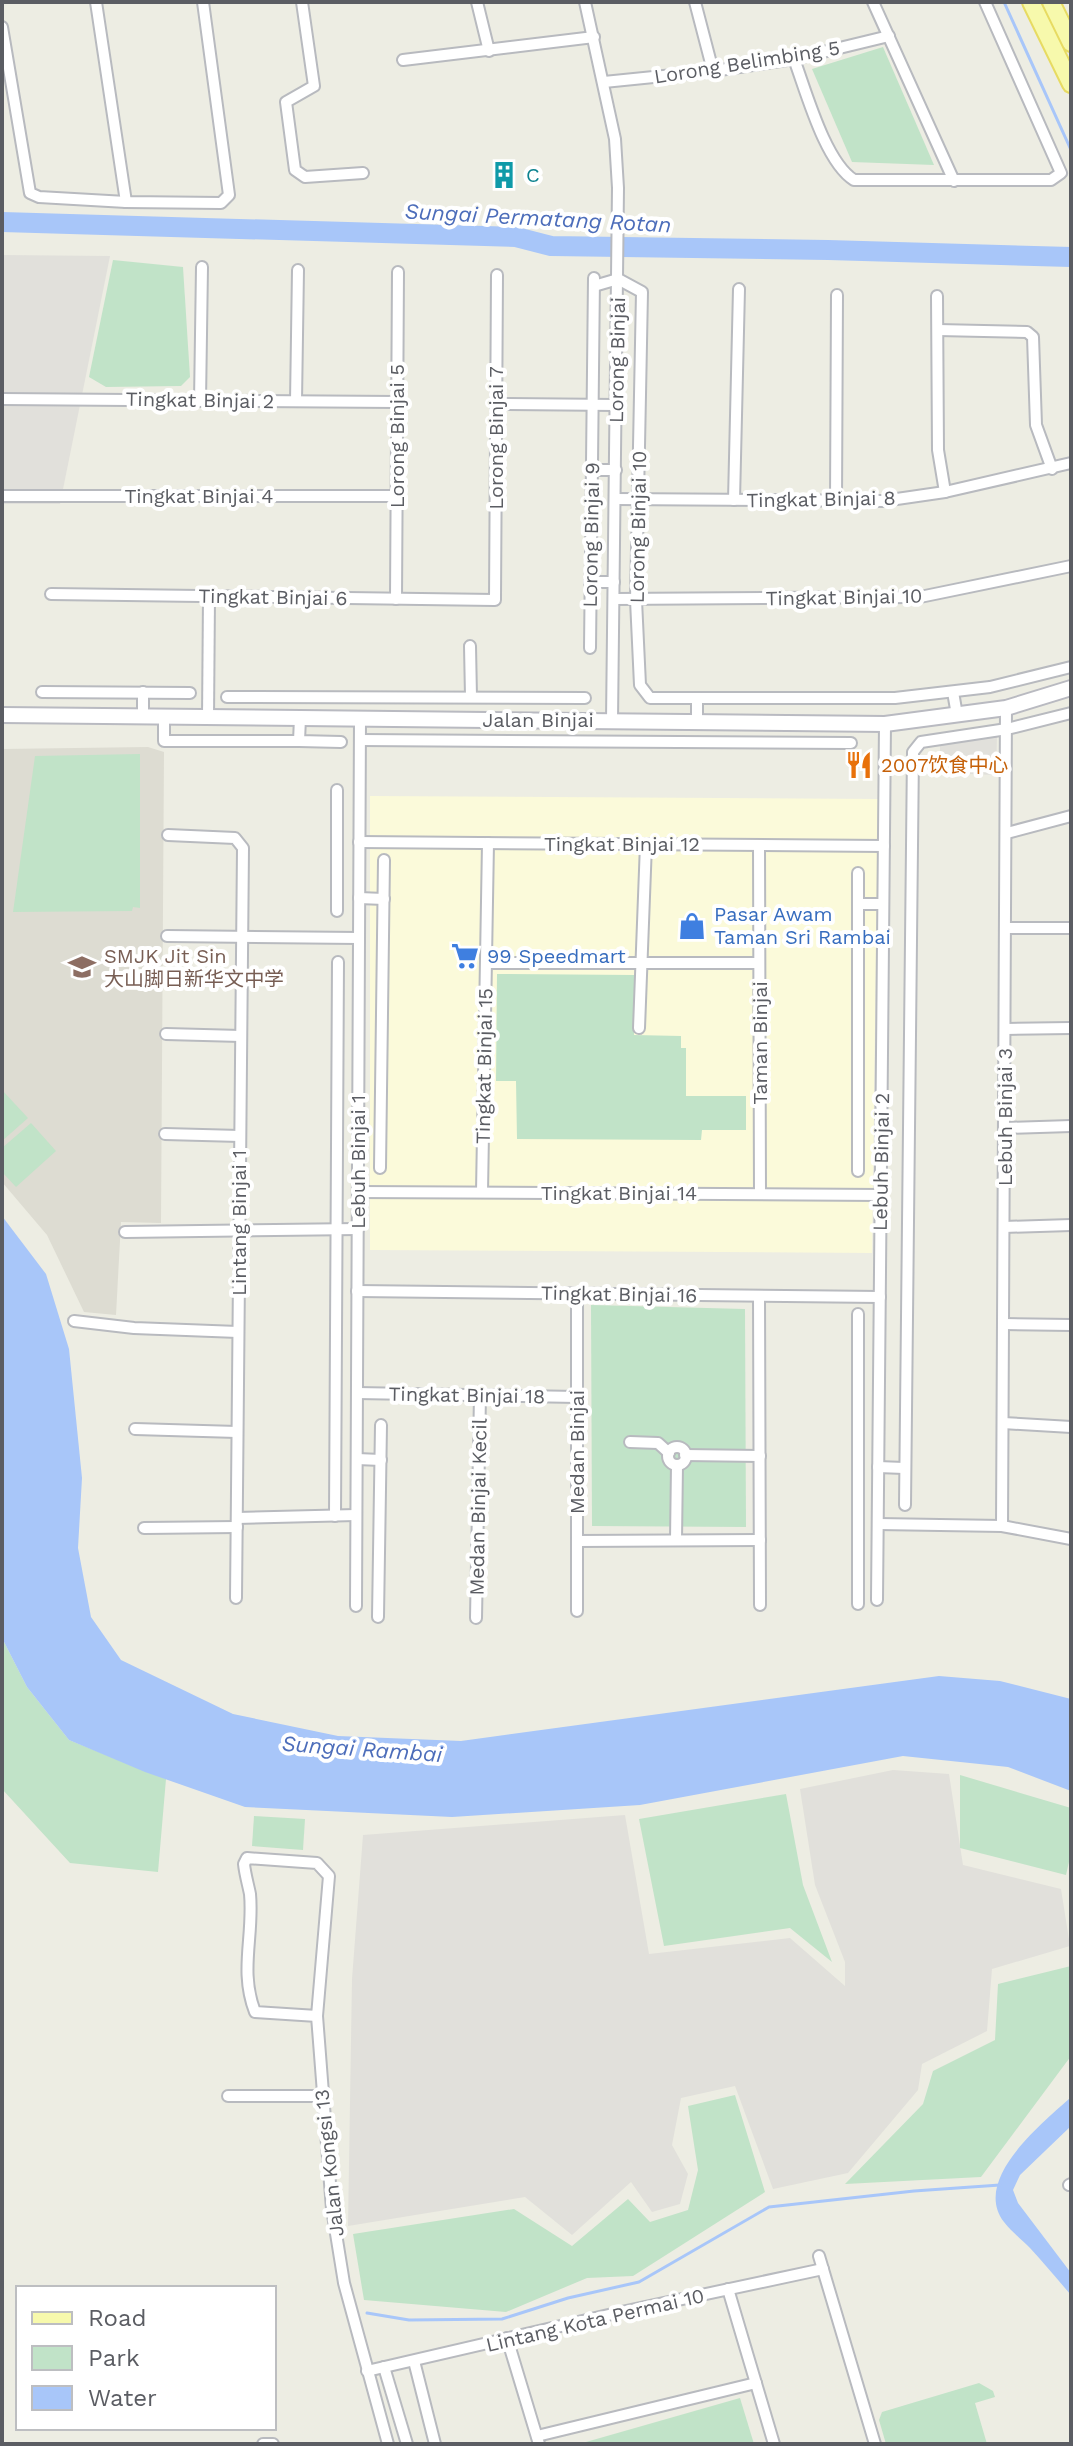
<svg xmlns="http://www.w3.org/2000/svg" width="1073" height="2446" viewBox="0 0 1073 2446" font-family="'Work Sans','Noto Sans SC',sans-serif">
<style>
.commercial{fill:#fbfada}
.industrial{fill:#e1e0db}
.education{fill:#dddcd2}
.green{fill:#c1e3c8}
.water{fill:#a8c6f9}
.lines{fill:none;stroke-linecap:round;stroke-linejoin:round}
.stream{stroke:#a8c6f9;stroke-width:3}
.river{stroke:#a8c6f9;stroke-width:20}
.street-casing{stroke:#b8babf;stroke-width:14}
.secondary-casing{stroke:#b9bac1;stroke-width:18}
.primary-casing{stroke:#e7db62;stroke-width:20}
.street{stroke:#fff;stroke-width:10}
.secondary{stroke:#fff;stroke-width:14}
.primary{stroke:#f7f9ac;stroke-width:16}
.labels{text-anchor:middle;dominant-baseline:central;stroke-width:8;stroke-linejoin:round;paint-order:stroke}
.street-label{font-size:20px;fill:#5b5d63;stroke:#fff}
.culture-label{font-size:20px;fill:#0d838f;stroke:#fff;text-anchor:start}
.food-label{font-size:20px;fill:#c56008;stroke:#fff;text-anchor:start}
.shop-label{font-size:20px;fill:#366cbe;stroke:#fff;text-anchor:start}
.education-label{font-size:20px;fill:#785e54;stroke:#fff;text-anchor:start}
.water-label{font-size:22px;font-style:italic;fill:#4c6dba;stroke:#fff}
</style>
<rect width="100%" height="100%" fill="#edede3"/>
<polygon class="commercial" points="370,796 878,799 872,1253 370,1250"/>
<g class="industrial">
<polygon points="2,255 110,256 60,504 2,504"/>
<polygon points="997,735 996,775 940,773 940,744"/>
<polygon points="893,1770 949,1774 963,1865 1061,1889 1070,1946 992,1969 987,2031 922,2064 918,2090 848,2173 773,2189 735,2086 681,2098 672,2145 688,2174 680,2204 652,2212 631,2182 572,2235 525,2197 348,2226 352,1979 363,1835 625,1815 649,1954 790,1938 845,1986 845,1962 815,1885 800,1789"/>
</g>
<polygon class="education" points="148,747 164,752 161,1223 121,1222 116,1315 84,1312 47,1235 2,1182 2,749"/>
<g class="green">
<polygon points="883,47 934,165 852,162 812,69"/>
<polygon points="113,260 183,267 190,377 181,386 106,387 89,377"/>
<polygon points="140,754 140,908 133,907 132,911 13,912 35,756"/>
<polygon points="497,974 634,975 634,1035 681,1036 681,1048 686,1048 686,1096 746,1096 746,1130 702,1130 701,1140 517,1139 516,1081 496,1081"/>
<polygon points="2,1090 28,1118 2,1141"/>
<polygon points="31,1123 56,1151 16,1187 2,1172 2,1148"/>
<polygon points="591,1305 745,1309 746,1527 592,1526"/>
<polygon points="2,1638 27,1687 69,1740 166,1779 158,1872 70,1863 2,1789"/>
<polygon points="960,1775 1071,1808 1071,1853 1066,1875 960,1848"/>
<polygon points="786,1794 803,1885 832,1962 790,1928 664,1946 639,1819"/>
<polygon points="254,1816 305,1819 303,1850 252,1846"/>
<polygon points="1071,1966 1071,2056 981,2177 845,2184 923,2104 933,2071 995,2040 998,1984"/>
<polygon points="735,2095 765,2192 633,2276 587,2278 506,2312 364,2300 353,2234 514,2209 572,2246 628,2199 650,2222 688,2210 698,2170 688,2106"/>
<polygon points="979,2383 993,2391 995,2397 975,2403 987,2444 886,2444 879,2420 882,2412"/>
<polygon points="740,2398 754,2444 579,2444"/>
</g>
<g class="water">
<polygon points="2,1216 46,1274 69,1349 82,1478 78,1548 91,1617 121,1660 233,1714 338,1736 461,1741 939,1676 1000,1681 1071,1699 1071,1791 1008,1767 903,1756 640,1805 452,1817 245,1807 145,1772 69,1740 27,1687 2,1638"/>
<path d="M 1071,2097 L 1071,2126 L 1020,2175 L 1013,2190 L 1018,2203 L 1071,2273 L 1071,2295 C 1057,2279 1044,2263 1030,2248 C 1022,2240 1011,2231 1004,2222 C 971,2179 1044,2122 1071,2097 Z"/>
</g>
<g class="lines">
<g class="stream">
<polyline points="1004,2 1071,150"/>
<polyline points="367,2313 409,2320 502,2319 568,2298 639,2282 769,2207 914,2191 1000,2185"/>
</g>
<polyline class="river" points="2,222 516,237 551,246 828,250 1071,257"/>
<g class="street-casing">
<g id="street">
<polyline points="96,2 126,202"/>
<polyline points="302,2 314,86 286,102 295,170 305,177 363,173"/>
<polyline points="477,2 489,51"/>
<polyline points="585,2 615,139 618,188 612,721"/>
<polyline points="695,2 713,71"/>
<polyline points="873,2 954,181"/>
<polyline points="2,27 30,193 39,197 126,202 221,203 229,195 203,2"/>
<path d="M 794,59 C 806,91 825,162 854,180 L 1051,180 L 1061,173 L 985,2"/>
<polyline points="403,60 594,37"/>
<polyline points="604,82 713,71 794,59 889,36"/>
<polyline points="594,286 618,279 642,292 636,600 640,685 650,698 895,698 990,687 1071,667"/>
<polyline points="937,296 938,450 945,492"/>
<polyline points="938,330 1027,332 1033,337 1036,425 1052,469"/>
<polyline points="2,399 397,402"/>
<polyline points="200,401 202,267"/>
<polyline points="296,401 298,270"/>
<polyline points="496,404 616,405"/>
<polyline points="592,470 616,470"/>
<polyline points="2,496 397,496"/>
<polyline points="615,499 883,501 945,492 1071,463"/>
<polyline points="734,500 739,289"/>
<polyline points="836,501 837,295"/>
<polyline points="590,582 614,582"/>
<polyline points="51,594 495,600 497,275"/>
<polyline points="396,599 398,272"/>
<polyline points="614,599 920,597 1071,566"/>
<polyline points="470,646 471,697"/>
<polyline points="590,648 594,278"/>
<polyline points="42,692 190,693"/>
<polyline points="953,692 957,715"/>
<polyline points="227,697 585,698"/>
<polyline points="697,698 697,721"/>
<polyline points="143,717 143,692"/>
<polyline points="164,718 164,741 299,741"/>
<polyline points="208,718 209,597"/>
<polyline points="300,718 299,741 341,742"/>
<polyline points="360,740 851,743"/>
<polyline points="337,790 337,911"/>
<polyline points="1007,833 1071,816"/>
<polyline points="168,835 235,838 243,848 236,1598"/>
<polyline points="359,842 884,846"/>
<polyline points="759,845 760,1194"/>
<polyline points="858,873 858,1171"/>
<polyline points="359,898 384,899"/>
<polyline points="858,904 883,904"/>
<polyline points="1007,928 1071,928"/>
<polyline points="167,936 359,938"/>
<polyline points="486,963 759,963"/>
<polyline points="639,1028 646,844"/>
<polyline points="1006,1029 1071,1028"/>
<polyline points="166,1034 241,1036"/>
<polyline points="1005,1128 1071,1126"/>
<polyline points="165,1134 240,1136"/>
<polyline points="380,1168 384,860"/>
<polyline points="358,1192 881,1195"/>
<polyline points="482,1192 488,843"/>
<polyline points="1004,1227 1071,1225"/>
<polyline points="125,1232 358,1229"/>
<polyline points="357,1291 880,1297"/>
<polyline points="577,1294 577,1611"/>
<polyline points="759,1296 760,1605"/>
<polyline points="858,1314 858,1604"/>
<polyline points="74,1321 134,1328 238,1332"/>
<polyline points="1004,1324 1071,1325"/>
<polyline points="357,1393 577,1397"/>
<polyline points="1003,1423 1071,1427"/>
<polyline points="135,1429 237,1432"/>
<polyline points="630,1442 658,1443 669,1453"/>
<circle cx="677" cy="1456" r="9"/>
<polyline points="685,1455 760,1456"/>
<polyline points="357,1459 381,1460"/>
<polyline points="878,1467 904,1468"/>
<polyline points="905,1505 913,752 921,742 1007,729 1071,713"/>
<polyline points="335,1516 338,962"/>
<polyline points="237,1518 356,1515"/>
<polyline points="878,1524 1002,1526 1071,1539"/>
<polyline points="1002,1526 1006,708"/>
<polyline points="144,1528 237,1527"/>
<polyline points="676,1540 677,1465"/>
<polyline points="577,1541 760,1540"/>
<polyline points="877,1600 885,724"/>
<polyline points="356,1606 360,719"/>
<polyline points="378,1617 381,1425"/>
<polyline points="476,1618 480,1395"/>
<path d="M 317,2016 L 255,2012 C 239,1971 254,1936 250,1894 C 248,1884 245,1874 244,1864 L 247,1858 L 317,1863 L 329,1876 L 317,2016 L 332,2209 L 344,2283 L 388,2444"/>
<polyline points="228,2096 322,2096"/>
<polyline points="1069,2185 1071,2184"/>
<polyline points="819,2256 875,2444"/>
<polyline points="728,2289 774,2444"/>
<polyline points="507,2338 539,2444"/>
<polyline points="414,2361 435,2444"/>
<polyline points="384,2367 407,2444"/>
<polyline points="367,2371 617,2313 823,2269"/>
<polyline points="537,2436 756,2383"/>
<polyline points="263,2444 273,2444"/>
</g>
</g>
<g class="secondary-casing">
<polyline id="secondary" points="2,715 885,724 1006,708 1071,688"/>
</g>
<g class="primary-casing">
<g id="primary">
<polyline points="1031,2 1071,84"/>
<polyline points="1051,2 1071,43"/>
</g>
</g>
<use href="#street" class="street"/>
<use href="#secondary" class="secondary"/>
<use href="#primary" class="primary"/>
</g>
<defs>
<g id="building-bare" transform="scale(2.16)"><path d="M-4-6H4V6H1V3H-1V6H-4ZM-2.5-4.3h1.7v1.8h-1.7ZM.8-4.3h1.7v1.8H.8ZM-2.5-1h1.7V.8h-1.7ZM.8-1h1.7V.8H.8Z" fill="#0f9aa8" stroke="#fff" stroke-width="2.5" paint-order="stroke"/></g>
<g id="restaurant-bare" transform="scale(2.16)"><path d="M-5-6h1v4h1v-4h1v4h1v-4h1v5L-1.5 .5V6h-2V.5L-5-1ZM5-6V6H3V1.5H1.5Q1.5-4 5-6Z" fill="#e8710a" stroke="#fff" stroke-width="2.5" paint-order="stroke"/></g>
<g id="shop-bare" transform="scale(2.16)"><path d="M-5-2.5h2.3a2.7 3.5 0 0 1 5.4 0H5L5.5 6h-11ZM-1.5-2.5h3a1.5 2.3 0 0 0-3 0Z" fill="#3f7fe0" stroke="#fff" stroke-width="2.5" paint-order="stroke"/></g>
<g id="supermarket-bare" transform="scale(2.16)"><path d="M-6-5.5h2.5l.6 2H6L4.5 2H-2.5L-4.4-4H-6ZM-1.5 3.2a1.3 1.3 0 1 0 .1 0ZM3 3.2a1.3 1.3 0 1 0 .1 0Z" fill="#3f7fe0" stroke="#fff" stroke-width="2.5" paint-order="stroke"/></g>
<g id="school-bare" transform="scale(2.16)"><path d="M0-5L7-2L0 1L-7-2ZM-4 1L0 2.5L4 1V4Q0 6-4 4Z" fill="#8d6e63" stroke="#fff" stroke-width="2.5" paint-order="stroke"/></g>
</defs>
<g fill-rule="evenodd">
<use href="#building-bare" x="504" y="175"/>
<use href="#restaurant-bare" x="859" y="765"/>
<use href="#shop-bare" x="692" y="926"/>
<use href="#supermarket-bare" x="465" y="956"/>
<use href="#school-bare" x="82" y="967"/>
</g>
<g class="labels">
<g class="street-label">
<text transform="translate(747 62) rotate(-9)">Lorong Belimbing 5</text>
<text transform="translate(617 360) rotate(-89)">Lorong Binjai</text>
<text transform="translate(200 400) rotate(1)">Tingkat Binjai 2</text>
<text transform="translate(397 436) rotate(-90)">Lorong Binjai 5</text>
<text transform="translate(496 438) rotate(-90)">Lorong Binjai 7</text>
<text x="199" y="496">Tingkat Binjai 4</text>
<text transform="translate(821 499) rotate(-1)">Tingkat Binjai 8</text>
<text transform="translate(638 527) rotate(-89)">Lorong Binjai 10</text>
<text transform="translate(591 535) rotate(-89)">Lorong Binjai 9</text>
<text transform="translate(273 597) rotate(1)">Tingkat Binjai 6</text>
<text transform="translate(844 597) rotate(-1)">Tingkat Binjai 10</text>
<text x="538" y="720">Jalan Binjai</text>
<text x="622" y="844">Tingkat Binjai 12</text>
<text transform="translate(760 1043) rotate(-90)">Taman Binjai</text>
<text transform="translate(484 1066) rotate(-89)">Tingkat Binjai 15</text>
<text transform="translate(1005 1117) rotate(-90)">Lebuh Binjai 3</text>
<text transform="translate(358 1162) rotate(-90)">Lebuh Binjai 1</text>
<text transform="translate(881 1162) rotate(-89)">Lebuh Binjai 2</text>
<text x="619" y="1193">Tingkat Binjai 14</text>
<text transform="translate(239 1223) rotate(-90)">Lintang Binjai 1</text>
<text transform="translate(619 1294) rotate(1)">Tingkat Binjai 16</text>
<text transform="translate(467 1395) rotate(1)">Tingkat Binjai 18</text>
<text transform="translate(577 1452) rotate(-90)">Medan Binjai</text>
<text transform="translate(478 1507) rotate(-89)">Medan Binjai Kecil</text>
<text transform="translate(329 2163) rotate(-96)">Jalan Kongsi 13</text>
<text transform="translate(595 2320) rotate(-13)">Lintang Kota Permai 10</text>
</g>
<g class="culture-label">
<text x="526" y="175">C</text>
</g>
<g class="food-label">
<text x="881" y="765">2007饮食中心</text>
</g>
<g class="shop-label">
<text x="714" y="914">Pasar Awam<tspan x="714" dy="23">Taman Sri Rambai</tspan></text>
<text x="487" y="956">99 Speedmart</text>
</g>
<g class="education-label">
<text x="104" y="956">SMJK Jit Sin<tspan x="104" dy="23">大山脚日新华文中学</tspan></text>
</g>
<g class="water-label">
<text transform="translate(538 218) rotate(3)">Sungai Permatang Rotan</text>
<text transform="translate(362 1749) rotate(4)">Sungai Rambai</text>
</g>
</g>
<rect width="1073" height="2446" fill="none" stroke="#5b5d63" stroke-width="8"/>
<rect x="16" y="2286" width="260" height="144" fill="#ffffff" stroke="#bdbec1" stroke-width="2"/>
<rect x="32" y="2312" width="40" height="12" fill="#f7f9ac" stroke="#bdbec1" stroke-width="2"/>
<text x="88" y="2326" font-size="24" fill="#5b5d63">Road</text>
<rect x="32" y="2346" width="40" height="24" fill="#c1e3c8" stroke="#bdbec1" stroke-width="2"/>
<text x="88" y="2366" font-size="24" fill="#5b5d63">Park</text>
<rect x="32" y="2386" width="40" height="24" fill="#a8c6f9" stroke="#bdbec1" stroke-width="2"/>
<text x="88" y="2406" font-size="24" fill="#5b5d63">Water</text>
</svg>
